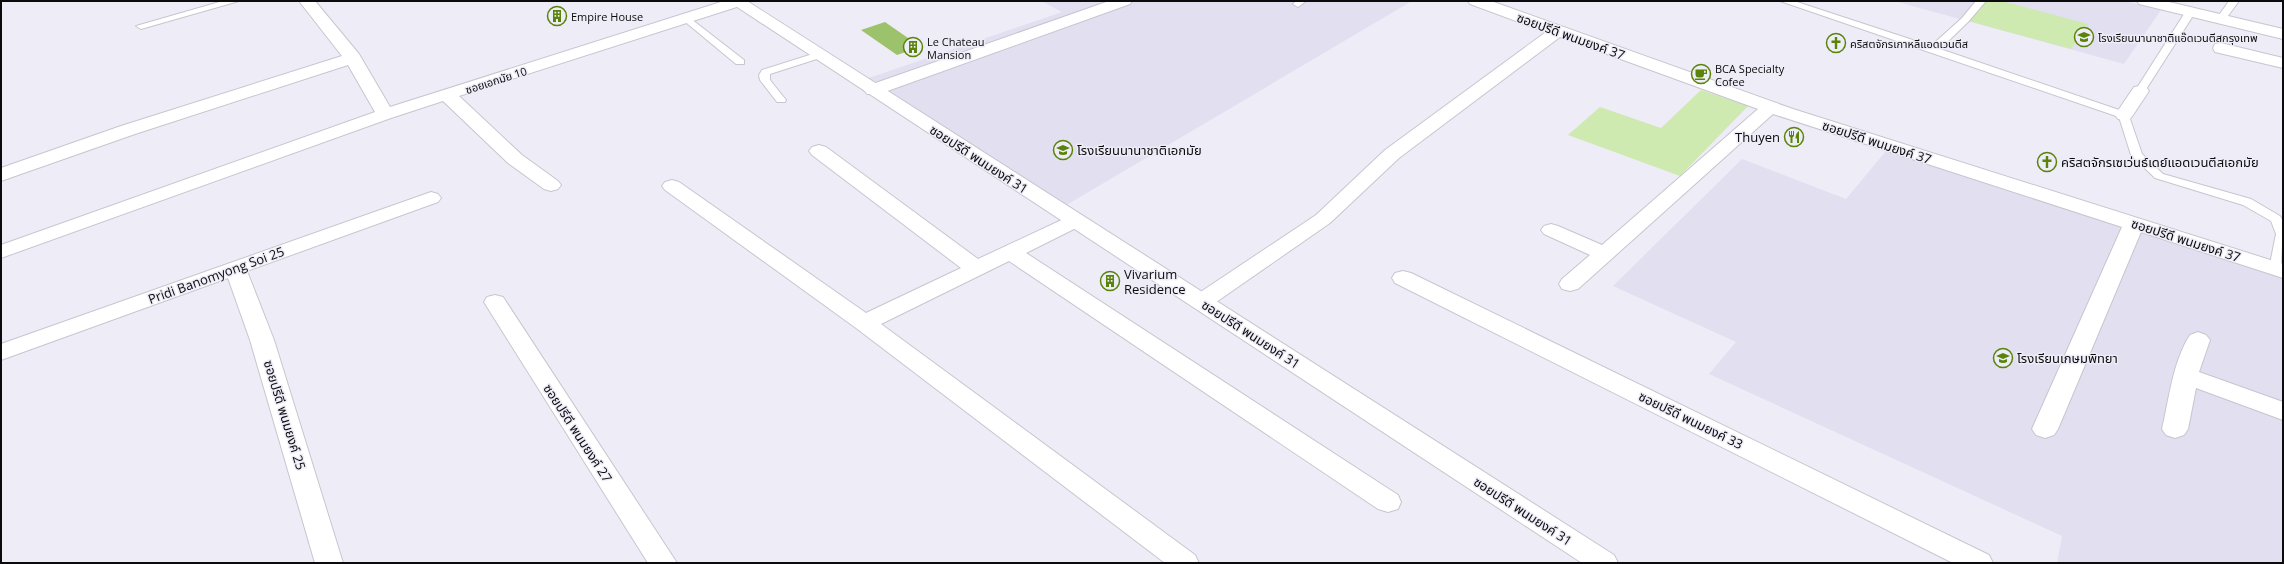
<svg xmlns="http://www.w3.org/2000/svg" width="2284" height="564" viewBox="0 0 2284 564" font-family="'Open Sans','Noto Sans Thai',sans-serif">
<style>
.built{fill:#e1dff0}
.green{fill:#ceeab0}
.water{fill:#9cc36b}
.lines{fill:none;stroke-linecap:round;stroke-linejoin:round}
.lane-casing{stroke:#c7c5cf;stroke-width:2}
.street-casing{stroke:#c7c5cf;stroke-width:2}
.secondary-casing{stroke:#c7c5cf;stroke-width:2}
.lane{fill:#fff;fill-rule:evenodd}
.street{fill:#fff;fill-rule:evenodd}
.secondary{fill:#fff;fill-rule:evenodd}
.labels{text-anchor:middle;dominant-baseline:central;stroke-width:3;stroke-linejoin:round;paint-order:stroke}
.far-poi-label{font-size:11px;fill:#0b0b0e;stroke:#eeedf7;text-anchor:start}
.far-street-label{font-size:11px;fill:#0b0b0e;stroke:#eeedf7}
.street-label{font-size:13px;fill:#0b0b0e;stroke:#eeedf7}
.poi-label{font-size:13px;fill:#0b0b0e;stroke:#eeedf7;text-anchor:start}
</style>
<rect width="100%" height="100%" fill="#eeedf7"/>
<g class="built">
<polygon points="1041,1 1412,1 1058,210 860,81 1062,12"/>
<polygon points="1894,1 2125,1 2161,10 2124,64"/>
<polygon points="1886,151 2283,278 2283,563 2057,563 2062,536 1709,374 1736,342 1613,286 1742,159 1846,199"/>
</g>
<g class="green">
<polygon points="1981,1 2002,1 2088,24 2071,49 1965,20"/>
<polygon points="1701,90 1748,106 1680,176 1568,135 1600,107 1661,128"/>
</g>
<polygon class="water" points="885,22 921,47 897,55 861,30"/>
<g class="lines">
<g class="lane-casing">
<g id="lane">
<polygon points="223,1 239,1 141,29 136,26"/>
<polygon points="1296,1 1306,1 1298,7 1293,4"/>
<polygon points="1780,1 1794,1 1931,46 1962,18 1976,1 1986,1 1968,22 1940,49 2128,113 2142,154 2163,174 2251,199 2280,216 2283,221 2281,269 2275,273 2269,269 2276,234 2271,221 2243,205 2155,178 2131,155 2119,117"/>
<polygon points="2229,1 2239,1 2225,20 2219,20 2217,18"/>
<polygon points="2191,8 2196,11 2145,91 2144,93 2136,93 2135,91 2186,11"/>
<polygon points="686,15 744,60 744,64 736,64 683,20 681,18"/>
<polygon points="819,52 823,53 823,57 770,74 770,80 786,100 785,102 777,102 760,80 759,75 762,70"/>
</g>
</g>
<g class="street-casing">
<g id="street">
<polygon points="299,1 315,1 359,54 390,107 724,1 745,2 743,5 459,96 522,155 558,181 561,185 558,189 551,191 544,189 508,163 443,101 391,118 1,258 1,245 375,112 348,65 135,134 1,181 1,168 121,126 342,56"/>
<polygon points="1109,1 1132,1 1130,4 879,94 867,94 864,90 867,86"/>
<polygon points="1468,1 1491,1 1793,109 2283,264 2283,278 2141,232 2058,429 2054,435 2045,438 2036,435 2032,429 2122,227 1773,114 1578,289 1570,291 1562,289 1559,284 1562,279 1590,255 1544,234 1541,230 1544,226 1551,224 1558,226 1602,245 1758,109 1560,37 1399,158 1330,223 1209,307 1201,309 1193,307 1190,302 1193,297 1316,215 1385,150 1546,32 1470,4"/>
<polygon points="2137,1 2165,1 2283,29 2283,39 2139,4"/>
<polygon points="2221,43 2283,58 2283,68 2215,52 2213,48 2215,44"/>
<polygon points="2140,86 2146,87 2149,91 2133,115 2130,119 2124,120 2118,119 2115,115 2134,87"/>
<polygon points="819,145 826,147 978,259 1068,217 1075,215 1082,217 1085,221 1082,225 1026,253 1398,495 1401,502 1398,509 1388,512 1378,509 1009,261 881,324 1195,555 1199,563 1165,563 856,328 665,190 662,186 665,182 672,180 679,182 866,313 961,268 812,155 809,151 812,147"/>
<polygon points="431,192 438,194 441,198 438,202 247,271 274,340 343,563 315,563 250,340 228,278 1,360 1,344"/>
<polygon points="1403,271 1411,273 1989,555 1993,563 1953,563 1395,283 1392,278 1395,273"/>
<polygon points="495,295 503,297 677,563 648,563 484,302 487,297"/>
<path d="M 2198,332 L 2206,335 L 2210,340 L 2199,372 L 2283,402 L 2283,420 L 2196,388 L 2188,429 L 2184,435 L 2175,438 L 2166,435 L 2162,429 C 2169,399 2173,361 2190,335 Z"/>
</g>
</g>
<g class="secondary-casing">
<polygon id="secondary" points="728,1 747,1 1614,555 1618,563 1582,563"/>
</g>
<use href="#lane" class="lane"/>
<use href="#street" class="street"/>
<use href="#secondary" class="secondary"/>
</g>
<defs>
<g id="building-ring" transform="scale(1)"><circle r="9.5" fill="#eeedf7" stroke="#598309" stroke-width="1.5"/><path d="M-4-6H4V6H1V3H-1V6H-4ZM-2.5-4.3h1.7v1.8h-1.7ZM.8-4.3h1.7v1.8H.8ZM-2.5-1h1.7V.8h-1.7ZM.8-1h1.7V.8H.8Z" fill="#598309"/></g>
<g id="school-ring" transform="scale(1)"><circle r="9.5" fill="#eeedf7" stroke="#598309" stroke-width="1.5"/><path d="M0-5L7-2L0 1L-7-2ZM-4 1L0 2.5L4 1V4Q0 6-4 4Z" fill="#598309"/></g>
<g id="church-ring" transform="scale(1)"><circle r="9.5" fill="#eeedf7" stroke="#598309" stroke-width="1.5"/><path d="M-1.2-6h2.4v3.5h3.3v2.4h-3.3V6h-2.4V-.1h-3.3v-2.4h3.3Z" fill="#598309"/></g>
<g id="cafe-ring" transform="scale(1)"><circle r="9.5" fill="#eeedf7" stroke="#598309" stroke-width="1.5"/><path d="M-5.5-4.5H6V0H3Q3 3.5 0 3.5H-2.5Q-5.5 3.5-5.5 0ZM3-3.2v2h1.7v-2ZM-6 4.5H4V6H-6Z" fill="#598309"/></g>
<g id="restaurant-ring" transform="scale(1)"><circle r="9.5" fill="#eeedf7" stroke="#598309" stroke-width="1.5"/><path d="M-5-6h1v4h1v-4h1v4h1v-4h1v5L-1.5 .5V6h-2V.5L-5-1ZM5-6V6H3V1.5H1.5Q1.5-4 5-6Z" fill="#598309"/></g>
</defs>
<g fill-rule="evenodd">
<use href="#building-ring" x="557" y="16"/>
<use href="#school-ring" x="2084" y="37"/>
<use href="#church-ring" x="1836" y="43"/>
<use href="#building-ring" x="913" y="47"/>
<use href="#cafe-ring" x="1701" y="74"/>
<use href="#restaurant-ring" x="1794" y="137"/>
<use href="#school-ring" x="1063" y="150"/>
<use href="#church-ring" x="2047" y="162"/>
<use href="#building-ring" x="1110" y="281"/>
<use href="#school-ring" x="2003" y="358"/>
</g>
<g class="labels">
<g class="far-poi-label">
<text x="571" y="16">Empire House</text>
<text x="2098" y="37">โรงเรียนนานาชาติแอ๊ดเวนตีสกรุงเทพ</text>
<text x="927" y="41">Le Chateau<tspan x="927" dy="13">Mansion</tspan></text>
<text x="1850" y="43">คริสตจักรเกาหลีแอดเวนตีส</text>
<text x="1715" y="68">BCA Specialty<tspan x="1715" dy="13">Cofee</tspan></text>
</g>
<g class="far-street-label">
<text transform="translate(496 80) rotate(-18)">ซอยเอกมัย 10</text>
</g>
<g class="street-label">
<text transform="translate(1571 36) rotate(20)">ซอยปรีดี พนมยงค์ 37</text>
<text transform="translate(1877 142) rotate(18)">ซอยปรีดี พนมยงค์ 37</text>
<text transform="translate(979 159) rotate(33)">ซอยปรีดี พนมยงค์ 31</text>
<text transform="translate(2186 240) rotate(18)">ซอยปรีดี พนมยงค์ 37</text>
<text transform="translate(216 275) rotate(-20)">Pridi Banomyong Soi 25</text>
<text transform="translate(1251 334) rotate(33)">ซอยปรีดี พนมยงค์ 31</text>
<text transform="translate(285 415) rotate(73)">ซอยปรีดี พนมยงค์ 25</text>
<text transform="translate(1691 420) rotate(26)">ซอยปรีดี พนมยงค์ 33</text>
<text transform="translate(578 433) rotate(57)">ซอยปรีดี พนมยงค์ 27</text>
<text transform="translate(1523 511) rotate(33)">ซอยปรีดี พนมยงค์ 31</text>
</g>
<g class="poi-label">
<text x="1780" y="137" text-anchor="end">Thuyen</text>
<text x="1077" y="150">โรงเรียนนานาชาติเอกมัย</text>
<text x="2061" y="162">คริสตจักรเซเว่นธ์เดย์แอดเวนตีสเอกมัย</text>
<text x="1124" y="274">Vivarium<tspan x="1124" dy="15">Residence</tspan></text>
<text x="2017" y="358">โรงเรียนเกษมพิทยา</text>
</g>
</g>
<rect width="2284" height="564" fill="none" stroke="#0b0b0e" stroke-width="4"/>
</svg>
